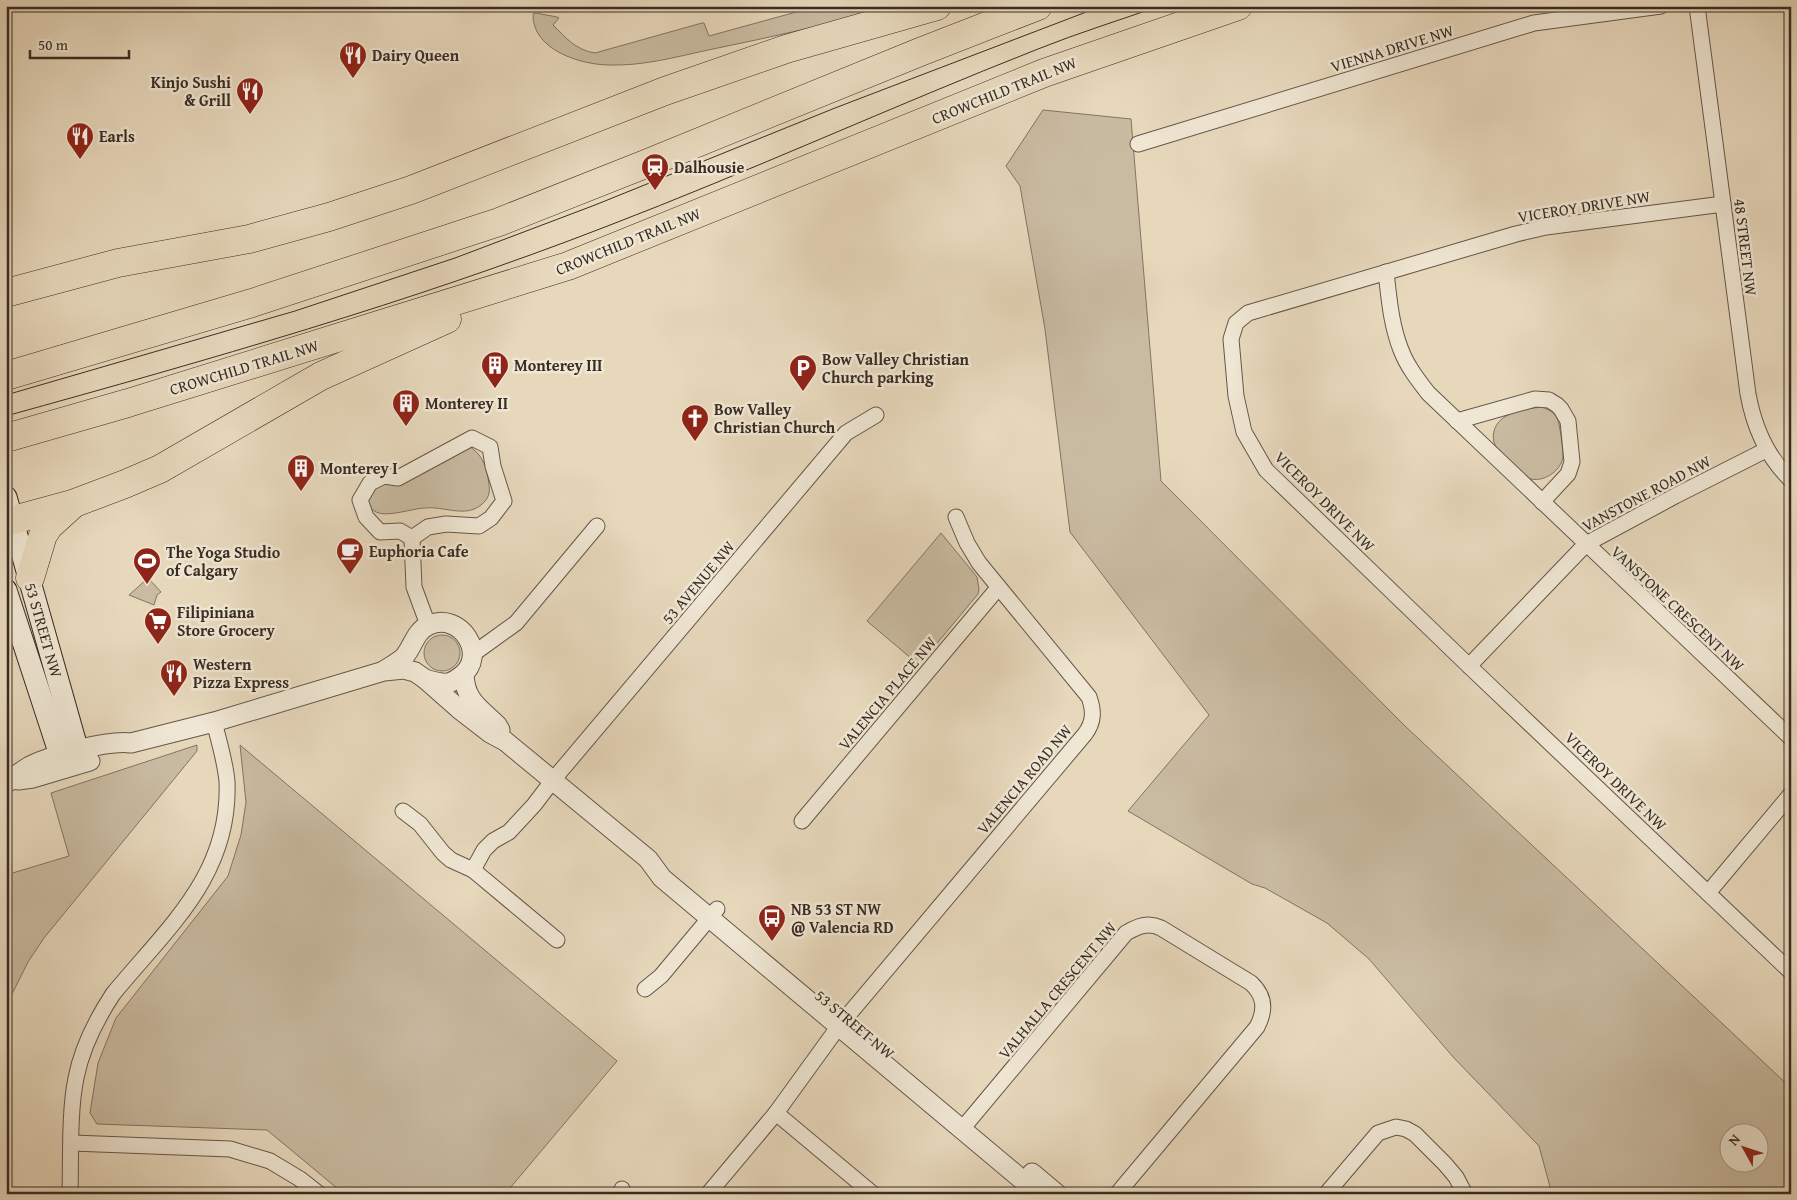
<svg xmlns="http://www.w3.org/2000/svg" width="1797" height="1200" viewBox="0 0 1797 1200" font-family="'Gentium Book Plus',serif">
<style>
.green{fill:#c9bba2;stroke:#817462;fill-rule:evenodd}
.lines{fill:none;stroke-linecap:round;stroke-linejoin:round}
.minor-casing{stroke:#645749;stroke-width:17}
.tertiary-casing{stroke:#645749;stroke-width:21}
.secondary-casing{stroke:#392c23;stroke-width:23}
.motorway-casing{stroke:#392c23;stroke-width:29}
.minor{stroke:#efe6d3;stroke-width:15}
.tertiary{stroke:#efe6d3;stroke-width:19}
.secondary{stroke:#efe6d3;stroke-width:21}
.motorway{stroke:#e7d8bc;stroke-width:28}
.tram{stroke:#392c23;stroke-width:1}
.labels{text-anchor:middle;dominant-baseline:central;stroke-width:5;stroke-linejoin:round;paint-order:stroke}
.street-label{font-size:16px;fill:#392c23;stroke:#efe6d3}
.poi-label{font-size:16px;font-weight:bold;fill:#392c23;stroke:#efe6d3;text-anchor:start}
</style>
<rect width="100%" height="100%" fill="#e7d8bc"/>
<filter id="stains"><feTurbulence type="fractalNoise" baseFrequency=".004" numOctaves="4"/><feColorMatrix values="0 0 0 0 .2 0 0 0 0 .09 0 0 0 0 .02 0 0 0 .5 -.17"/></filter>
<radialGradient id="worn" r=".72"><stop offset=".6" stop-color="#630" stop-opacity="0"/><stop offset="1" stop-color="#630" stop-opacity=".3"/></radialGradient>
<g class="green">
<path d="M 818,6 L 897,6 C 834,23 772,37 708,50 C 676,57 643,66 610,65 C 581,65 532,50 533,14 L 536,13 L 557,17 L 559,18 L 553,25 C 566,38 576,50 595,53 L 702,23 L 704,23 L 709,36 Z"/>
<path d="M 1043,110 L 1131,119 L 1161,481 L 1405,726 L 1791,1088 L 1791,1194 L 1552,1194 L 1539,1146 L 1454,1058 L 1369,959 L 1327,923 L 1265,888 L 1252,884 L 1128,811 L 1209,715 L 1070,532 L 1045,329 L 1020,186 L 1006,166 ZM 1730,1132 L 1760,1132 L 1760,1162 L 1730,1162 Z"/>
<path d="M 1542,407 C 1548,409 1554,412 1557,418 C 1560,423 1563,450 1563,456 C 1562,471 1542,484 1528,478 C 1520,474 1512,463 1505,457 C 1497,449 1491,443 1494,431 C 1499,412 1525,409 1542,407 Z"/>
<path d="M 469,446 C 482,455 485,463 488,478 C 490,490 491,497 481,505 C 465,518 444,506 425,508 C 414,508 386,518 376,512 C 367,508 368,497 368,489 Z"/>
<polygon points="941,533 977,577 979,589 978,594 919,665 867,621"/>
<polygon points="148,578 161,592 157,595 154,605 129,595"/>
<circle cx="442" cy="653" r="18"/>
<polygon points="197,745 197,751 44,938 28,962 6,1006 6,875 69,856 51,793"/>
<polygon points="240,745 617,1061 505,1194 344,1194 267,1130 97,1124 90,1113 98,1063 116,1018 228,876 241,835 246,802"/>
</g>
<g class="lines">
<g class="minor-casing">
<g id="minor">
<path d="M 1697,6 L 1748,394 C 1754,427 1766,456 1791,480"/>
<polyline points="1138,144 1534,23 1661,6"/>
<polyline points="1723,204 1546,227 1516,234 1248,313 1236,323 1231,339 1236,396 1244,432 1266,470 1469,666 1791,972"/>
<path d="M 1386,272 C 1389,298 1391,325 1401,350 C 1407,366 1418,380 1428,393 L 1791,738"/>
<polyline points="1457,421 1535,399 1549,400 1557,405 1561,409 1568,421 1572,462 1568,474 1542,502"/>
<polygon points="472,438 490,447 493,466 504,501 491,518 479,526 446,524 428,527 412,538 400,531 380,532 366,517 360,500 370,483 384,476 398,478"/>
<polyline points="412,538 414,587 428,625"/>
<polyline points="473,654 516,623 597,526"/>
<polyline points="1469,666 1586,544 1675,496 1766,450"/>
<polyline points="403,811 420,824 443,853 451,860 473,870 557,940"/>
<polyline points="802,821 998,588"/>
<polyline points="473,870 484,850 493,841 509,832 534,805 553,780 846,433 876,415"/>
<polyline points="1708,893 1791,794"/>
<polyline points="645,989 661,976 717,909"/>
<polyline points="776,1113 873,1194"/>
<path d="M 962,1129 L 1126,933 C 1138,926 1148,922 1161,928 L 1251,983 C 1265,996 1266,1010 1257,1027 L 1117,1194"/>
<polyline points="72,1143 230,1149 270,1161 300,1179 319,1194"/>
<polyline points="622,1189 624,1194"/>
<path d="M 70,1194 C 71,1158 69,1112 76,1078 C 82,1047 96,1020 113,994 C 168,927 231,875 227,781 C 225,761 219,741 214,722"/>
<path d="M 708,1194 L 776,1113 L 839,1026 L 1085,734 C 1094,722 1094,711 1089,697 L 979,563 L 967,543 L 956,517"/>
<polyline points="1326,1194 1378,1133 1396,1127 1406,1129 1415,1134 1445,1164 1456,1177 1465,1194"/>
</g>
</g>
<g class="tertiary-casing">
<g id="tertiary">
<path d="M 385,670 C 391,666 399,662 404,657 C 413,647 415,631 429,625 C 460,611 489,655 461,676 C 457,679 453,682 448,683 C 440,684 432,681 425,679"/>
<path d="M 464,674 C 465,701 479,707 497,725 L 500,730"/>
<polyline points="18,780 33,778 90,761"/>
<path d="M 8,782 C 15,776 23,770 30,766 C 52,755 108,740 131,743 L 214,722 L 384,671 L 404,669 L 415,672 L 425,679 L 459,709 L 490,733 L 505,741 L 648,859 L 662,878 L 1039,1194"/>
<polyline points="1032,1173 1057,1194"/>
</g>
</g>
<g class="secondary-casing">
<g id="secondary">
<polyline points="6,497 78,751"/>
<polyline points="6,590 60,755"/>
</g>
</g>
<g class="motorway-casing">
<g id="motorway">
<polyline points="6,293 118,263 249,239 329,217 411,190 665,91 786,49 937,6"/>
<polyline points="6,376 252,303 499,222 643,165 920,52 1038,6"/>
<polyline points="6,438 128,403 568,266 1044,73 1238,6"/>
<polyline points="6,522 72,504 125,484 160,469 321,376 447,319"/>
<polyline points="30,578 43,535 49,526 71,506"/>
</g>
</g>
<use href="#minor" class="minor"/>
<use href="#tertiary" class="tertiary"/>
<use href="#secondary" class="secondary"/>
<use href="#motorway" class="motorway"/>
<g class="tram">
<polyline points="6,395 295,311 455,258 595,205 835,108 1102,6"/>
<path d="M 6,416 C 208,360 409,303 605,227 C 751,171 893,106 1038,49 C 1078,33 1120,20 1160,6"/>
</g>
</g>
<defs>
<g id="restaurant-pin" transform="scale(1.4375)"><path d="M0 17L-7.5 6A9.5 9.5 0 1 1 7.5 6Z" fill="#8f2418" stroke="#efe6d3"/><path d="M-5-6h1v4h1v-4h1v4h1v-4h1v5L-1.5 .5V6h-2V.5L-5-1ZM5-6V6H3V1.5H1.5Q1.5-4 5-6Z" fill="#fff"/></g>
<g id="station-pin" transform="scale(1.4375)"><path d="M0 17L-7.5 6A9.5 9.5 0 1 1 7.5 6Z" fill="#8f2418" stroke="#efe6d3"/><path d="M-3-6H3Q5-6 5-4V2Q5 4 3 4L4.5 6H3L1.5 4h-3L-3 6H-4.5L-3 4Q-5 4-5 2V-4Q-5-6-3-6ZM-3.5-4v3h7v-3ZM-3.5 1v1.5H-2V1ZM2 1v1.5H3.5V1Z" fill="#fff"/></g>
<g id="building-pin" transform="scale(1.4375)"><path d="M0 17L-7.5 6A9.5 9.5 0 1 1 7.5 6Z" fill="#8f2418" stroke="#efe6d3"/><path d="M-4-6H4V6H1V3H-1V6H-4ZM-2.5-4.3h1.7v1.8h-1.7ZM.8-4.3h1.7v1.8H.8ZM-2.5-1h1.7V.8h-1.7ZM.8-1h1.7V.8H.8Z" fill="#fff"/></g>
<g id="parking-pin" transform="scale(1.4375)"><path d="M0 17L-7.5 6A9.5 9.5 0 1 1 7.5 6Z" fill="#8f2418" stroke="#efe6d3"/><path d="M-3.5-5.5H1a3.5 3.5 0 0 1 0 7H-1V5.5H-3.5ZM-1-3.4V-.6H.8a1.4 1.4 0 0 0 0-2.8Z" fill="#fff"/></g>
<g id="church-pin" transform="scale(1.4375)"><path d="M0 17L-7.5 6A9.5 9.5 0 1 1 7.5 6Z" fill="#8f2418" stroke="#efe6d3"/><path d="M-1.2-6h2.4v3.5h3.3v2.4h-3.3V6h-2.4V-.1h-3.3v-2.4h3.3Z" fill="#fff"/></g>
<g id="cafe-pin" transform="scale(1.4375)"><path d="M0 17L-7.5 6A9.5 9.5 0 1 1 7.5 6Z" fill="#8f2418" stroke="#efe6d3"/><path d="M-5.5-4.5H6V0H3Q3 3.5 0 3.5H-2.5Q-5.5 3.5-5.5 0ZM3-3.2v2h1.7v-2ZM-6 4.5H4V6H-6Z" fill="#fff"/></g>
<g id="stadium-pin" transform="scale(1.4375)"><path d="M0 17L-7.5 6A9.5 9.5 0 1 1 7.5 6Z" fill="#8f2418" stroke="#efe6d3"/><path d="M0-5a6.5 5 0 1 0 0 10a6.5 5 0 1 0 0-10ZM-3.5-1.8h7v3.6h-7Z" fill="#fff"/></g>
<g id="supermarket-pin" transform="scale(1.4375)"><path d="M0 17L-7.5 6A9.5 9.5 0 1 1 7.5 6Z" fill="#8f2418" stroke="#efe6d3"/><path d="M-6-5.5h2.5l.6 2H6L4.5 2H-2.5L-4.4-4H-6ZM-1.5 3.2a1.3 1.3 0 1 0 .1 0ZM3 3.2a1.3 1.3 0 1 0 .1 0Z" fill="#fff"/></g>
<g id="bus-pin" transform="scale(1.4375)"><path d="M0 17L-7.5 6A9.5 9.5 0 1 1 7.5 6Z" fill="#8f2418" stroke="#efe6d3"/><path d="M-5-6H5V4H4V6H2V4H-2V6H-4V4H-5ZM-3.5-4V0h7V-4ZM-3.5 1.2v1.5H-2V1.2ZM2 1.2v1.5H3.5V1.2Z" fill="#fff"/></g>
</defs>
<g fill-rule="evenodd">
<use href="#restaurant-pin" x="353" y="55"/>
<use href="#restaurant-pin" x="250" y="91"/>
<use href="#restaurant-pin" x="80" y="136"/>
<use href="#station-pin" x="655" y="167"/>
<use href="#building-pin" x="495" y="365"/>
<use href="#parking-pin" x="803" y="368"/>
<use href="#building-pin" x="406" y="403"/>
<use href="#church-pin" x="695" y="418"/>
<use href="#building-pin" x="301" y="468"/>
<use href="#cafe-pin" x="350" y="551"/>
<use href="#stadium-pin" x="147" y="561"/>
<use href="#supermarket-pin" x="158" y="621"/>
<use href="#restaurant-pin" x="174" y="673"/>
<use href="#bus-pin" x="772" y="918"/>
</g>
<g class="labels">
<g class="street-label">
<text transform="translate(1392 48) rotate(-17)">VIENNA DRIVE NW</text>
<text transform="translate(1004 90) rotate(-22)">CROWCHILD TRAIL NW</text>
<text transform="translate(1584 206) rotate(-9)">VICEROY DRIVE NW</text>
<text transform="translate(628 241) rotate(-22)">CROWCHILD TRAIL NW</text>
<text transform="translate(1746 247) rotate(83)">48 STREET NW</text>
<text transform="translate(244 367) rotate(-17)">CROWCHILD TRAIL NW</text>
<text transform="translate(1646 493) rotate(-28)">VANSTONE ROAD NW</text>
<text transform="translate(1325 501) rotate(45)">VICEROY DRIVE NW</text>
<text transform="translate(698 582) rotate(-50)">53 AVENUE NW</text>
<text transform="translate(1678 608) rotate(43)">VANSTONE CRESCENT NW</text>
<text transform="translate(44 630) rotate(74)">53 STREET NW</text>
<text transform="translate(887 693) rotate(-50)">VALENCIA PLACE NW</text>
<text transform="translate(1024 779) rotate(-50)">VALENCIA ROAD NW</text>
<text transform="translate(1616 781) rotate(44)">VICEROY DRIVE NW</text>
<text transform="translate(1057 990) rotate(-50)">VALHALLA CRESCENT NW</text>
<text transform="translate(855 1024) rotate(40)">53 STREET NW</text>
</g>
<g class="poi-label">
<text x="372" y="55">Dairy Queen</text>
<text x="231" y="82" text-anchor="end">Kinjo Sushi<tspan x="231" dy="18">&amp; Grill</tspan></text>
<text x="99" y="136">Earls</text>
<text x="674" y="167">Dalhousie</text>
<text x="822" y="359">Bow Valley Christian<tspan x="822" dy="18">Church parking</tspan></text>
<text x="514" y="365">Monterey III</text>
<text x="425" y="403">Monterey II</text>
<text x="714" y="409">Bow Valley<tspan x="714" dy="18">Christian Church</tspan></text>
<text x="320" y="468">Monterey I</text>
<text x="369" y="551">Euphoria Cafe</text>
<text x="166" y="552">The Yoga Studio<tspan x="166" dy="18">of Calgary</tspan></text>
<text x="177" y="612">Filipiniana<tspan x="177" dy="18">Store Grocery</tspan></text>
<text x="193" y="664">Western<tspan x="193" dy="18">Pizza Express</tspan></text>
<text x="791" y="909">NB 53 ST NW<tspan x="791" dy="18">@ Valencia RD</tspan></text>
</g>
</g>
<rect width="1797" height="1200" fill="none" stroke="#e7d8bc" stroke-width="25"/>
<rect x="8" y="8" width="1782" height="1185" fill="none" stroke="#392c23" stroke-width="2.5"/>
<rect x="12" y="12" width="1772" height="1175" fill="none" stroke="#392c23"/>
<g transform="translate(1744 1148) rotate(310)"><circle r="24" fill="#efe6d3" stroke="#a69c8d"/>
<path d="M0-4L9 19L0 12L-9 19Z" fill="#8f2418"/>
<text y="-8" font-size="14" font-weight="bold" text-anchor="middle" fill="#392c23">N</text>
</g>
<path d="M30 50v8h99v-8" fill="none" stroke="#392c23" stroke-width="2.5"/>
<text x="38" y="50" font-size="15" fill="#392c23" stroke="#efe6d3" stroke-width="4" paint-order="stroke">50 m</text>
<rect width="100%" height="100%" filter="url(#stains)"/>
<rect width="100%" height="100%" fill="url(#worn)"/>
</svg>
